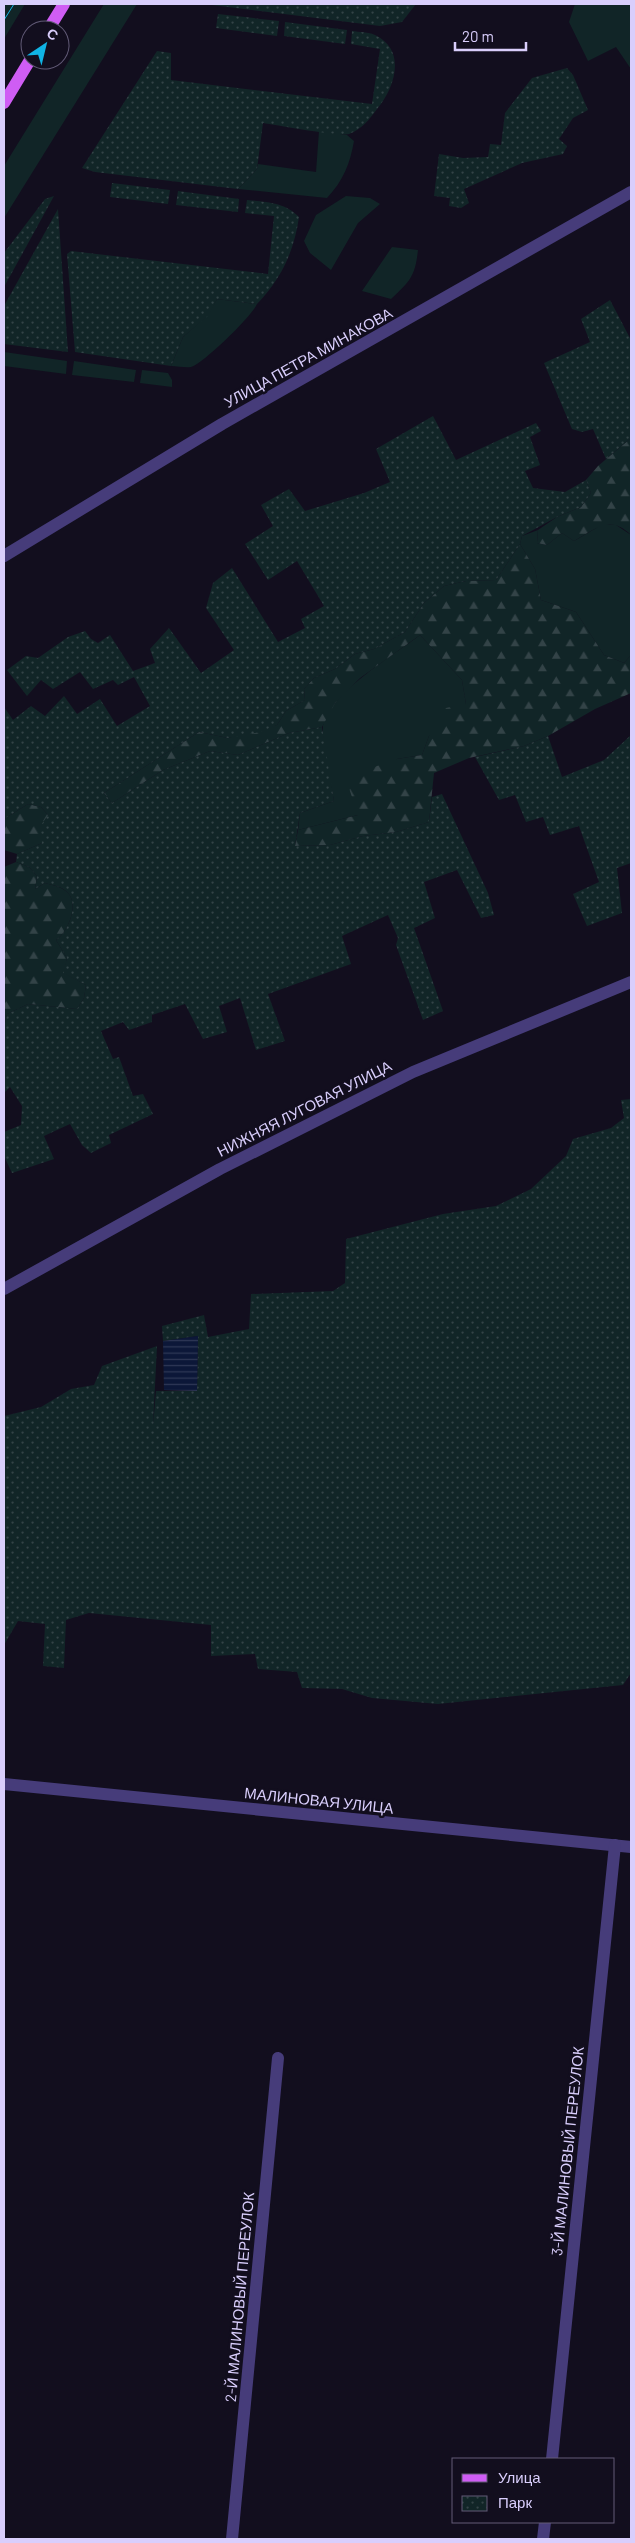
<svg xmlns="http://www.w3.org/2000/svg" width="635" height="2543" viewBox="0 0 635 2543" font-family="Barlow,sans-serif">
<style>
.grass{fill:#112527}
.forest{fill:url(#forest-firs)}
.park{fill:url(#park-dots)}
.water{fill:url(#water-rules)}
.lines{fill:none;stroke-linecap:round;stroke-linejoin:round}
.minor{stroke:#463c7a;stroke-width:12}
.primary{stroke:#cf5df4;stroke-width:12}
.tram{stroke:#10b4e5;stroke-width:1}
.labels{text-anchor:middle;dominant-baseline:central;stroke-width:5;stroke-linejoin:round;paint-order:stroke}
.street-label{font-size:15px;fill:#d9cefc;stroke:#120e1e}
</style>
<defs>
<pattern id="forest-firs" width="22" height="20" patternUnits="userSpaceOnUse" patternTransform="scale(1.25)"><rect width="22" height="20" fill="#112527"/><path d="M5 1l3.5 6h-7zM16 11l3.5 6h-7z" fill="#334347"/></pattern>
<pattern id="park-dots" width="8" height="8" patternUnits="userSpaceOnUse" patternTransform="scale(1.25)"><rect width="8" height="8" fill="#112527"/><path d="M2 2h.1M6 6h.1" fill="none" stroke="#334347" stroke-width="1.8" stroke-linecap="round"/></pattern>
<pattern id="water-rules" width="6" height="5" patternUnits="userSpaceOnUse" patternTransform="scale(1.25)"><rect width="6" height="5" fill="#0c1738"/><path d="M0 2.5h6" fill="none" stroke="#2f3856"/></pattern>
</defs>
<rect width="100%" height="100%" fill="#120e1e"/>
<g class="grass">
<polygon points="4,4 25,4 4,39"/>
<polygon points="104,4 137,4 4,218 4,166"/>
<polygon points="575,4 631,4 631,69 616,47 588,61 569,22"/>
<path d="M 319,131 L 347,135 L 354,141 C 350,164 343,181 327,198 L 238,189 L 257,169 L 258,164 L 316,172 Z"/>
<polygon points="346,196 370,198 380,204 358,223 331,270 310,253 304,241 316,215"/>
<path d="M 392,247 L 418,250 C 415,277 410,281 391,299 L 362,291 Z"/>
<path d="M 217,299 L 257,304 C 252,316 204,363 191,367 C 186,368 177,366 171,366 L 183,337 L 208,315 Z"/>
<polygon points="4,352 67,361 66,374 4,366"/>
<polygon points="74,361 136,370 134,382 72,375"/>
<polygon points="142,370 168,373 172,380 172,387 140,383"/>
<polygon points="603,524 616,525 631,535 631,655 624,663 604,655 576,612 541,600 535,569 520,544 522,536 538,530 537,543 547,545 562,533 574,541"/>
<path d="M 420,635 L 462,680 L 466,704 L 429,736 L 422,755 L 397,759 L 358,815 L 298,830 L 300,813 L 334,801 C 330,778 322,752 323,729 C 323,697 397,653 420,635 Z"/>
</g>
<g class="forest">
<path d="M 631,438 L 631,535 C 610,514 595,529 574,541 L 562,533 L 547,545 L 537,543 L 538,530 L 557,517 L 581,507 L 591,493 L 586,480 L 598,466 Z"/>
<polygon points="520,544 535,569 541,600 576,612 604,655 624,663 631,655 631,693 595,709 548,736 524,746 469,758 434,773 429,822 396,832 363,836 330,845 295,846 298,830 358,815 349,788 360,772 397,759 422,755 429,736 446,708 466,704 462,680 420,635 360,678 335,703 322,727 289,733 238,755 210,751 163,770 112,803 104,793 199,732 228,738 277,725 286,711 305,700 304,689 314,678 335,669 355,654 374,649 405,632 424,603 444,586 466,581 496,580"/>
<polygon points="28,804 41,807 48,815 42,843 17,854 4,850 4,819"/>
<path d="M 16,862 L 29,867 L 37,876 L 35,889 L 45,883 C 52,885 60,886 67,892 C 80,904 68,932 56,940 L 67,958 L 64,973 L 86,985 L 84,998 L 77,1009 L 28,1004 L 7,1014 L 4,1028 L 4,867 Z"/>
</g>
<g class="park">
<polygon points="204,4 416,4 402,22 380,26"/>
<polygon points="218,14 279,21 277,36 216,28"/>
<polygon points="285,22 347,30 345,44 284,36"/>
<path d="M 352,31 C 359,32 369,32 375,35 C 407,50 395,88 377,109 C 369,120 362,129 349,134 C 341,137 277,125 263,123 L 257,169 L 238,189 L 95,172 L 82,168 L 157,51 L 171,53 L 171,80 L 372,104 L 380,49 L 351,44 Z"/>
<polygon points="567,68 573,75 588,110 573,118 559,139 567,146 563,154 522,163 464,189 469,203 461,208 449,206 450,198 434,196 439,154 463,158 488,157 490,144 501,145 505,113 532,78"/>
<polygon points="112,183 170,190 168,204 110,197"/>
<polygon points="178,191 239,199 238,212 176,205"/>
<polygon points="54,196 9,278 4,287 4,253 45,199"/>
<path d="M 247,200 C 266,202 285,202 299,217 C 294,252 281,279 257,304 L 217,299 L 209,315 L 183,337 L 171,366 L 75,352 L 67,254 L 71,251 L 268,274 L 274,216 L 245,213 Z"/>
<polygon points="58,209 68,352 4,344 4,306"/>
<polygon points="610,300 631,340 631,438 606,459 593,429 582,432 572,429 544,363 590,342 581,319"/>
<path d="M 433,416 L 456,460 L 536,423 L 541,431 L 530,437 L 540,465 L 525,471 L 533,488 L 565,492 L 586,480 L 591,493 L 581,507 L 557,517 L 522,536 L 520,544 L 496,580 L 466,581 L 444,586 L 424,603 L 405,632 L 374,649 L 355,654 L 335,669 L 314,678 L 304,689 L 305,700 L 286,711 L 277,725 L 260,732 L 228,738 L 199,732 L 104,793 L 112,803 L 163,770 L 210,751 L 238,755 L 289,733 L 322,727 L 334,801 L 300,813 L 295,846 L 330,845 L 363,836 L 396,832 L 429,822 L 432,797 L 442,794 L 488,893 L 494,915 L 481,918 L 457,870 L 424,882 L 435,918 L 414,928 L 443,1011 L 423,1020 L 396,945 L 398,938 L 388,915 L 342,936 L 351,964 L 268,994 L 285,1041 L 256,1050 L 240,998 L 219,1006 L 227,1032 L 203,1039 L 185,1004 L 152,1015 L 152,1022 L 129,1030 L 123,1022 L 101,1031 L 113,1059 L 119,1057 L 133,1096 L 143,1094 L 153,1114 L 109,1135 L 111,1143 L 91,1153 L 82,1145 L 70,1124 L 44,1136 L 54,1159 L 12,1173 L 4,1156 L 4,1132 L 21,1125 L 22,1106 L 10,1087 L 4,1093 L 4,1028 L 7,1014 L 28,1004 L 77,1009 L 84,998 L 86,985 L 63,973 L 67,958 L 56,940 C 68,932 80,904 67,892 C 61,886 52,885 45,883 L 35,889 L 37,876 L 29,867 L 16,862 L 17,854 L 42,843 L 39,828 L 48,815 L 41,807 L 28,804 L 4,819 L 4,707 L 13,720 L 31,706 L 45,716 L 64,696 L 77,714 L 100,699 L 117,726 L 150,706 L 134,677 L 118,685 L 113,680 L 93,689 L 80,672 L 53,689 L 41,680 L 27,696 L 7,670 L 26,656 L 38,658 L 68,637 L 85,631 L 91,639 L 98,643 L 110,635 L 133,671 L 155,663 L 150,649 L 169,628 L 201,673 L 234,650 L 206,608 L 213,583 L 232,568 L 278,642 L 305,628 L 301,619 L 324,606 L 297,561 L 268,580 L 245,544 L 273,526 L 261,505 L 289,489 L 305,511 L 364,493 L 390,482 L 376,449 Z"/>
<polygon points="631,735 631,863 617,868 622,913 587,926 573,894 599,882 579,826 550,835 543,817 526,822 515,795 499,800 475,757 524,746 548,736 562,777 604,760"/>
<polygon points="631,1099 631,1673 623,1685 438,1704 372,1698 342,1689 302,1688 297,1672 258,1669 255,1654 211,1656 211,1625 89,1613 66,1620 64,1668 43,1666 45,1624 18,1621 4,1645 4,1416 41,1407 71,1389 94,1385 102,1366 157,1346 153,1426 156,1391 197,1391 198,1336 163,1341 162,1326 204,1315 208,1337 249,1329 251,1294 333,1291 345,1283 346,1239 443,1214 496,1206 531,1189 566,1156 573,1139 611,1128 624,1118 621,1100"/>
</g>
<polygon class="water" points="198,1336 197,1391 164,1390 163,1341"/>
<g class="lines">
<g class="minor">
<polyline points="4,556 222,424 631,192"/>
<polyline points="4,1289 220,1169 413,1072 631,982"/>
<polyline points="4,1784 631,1847"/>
<polyline points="552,2459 615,1845"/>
<polyline points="232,2539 278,2058"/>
<polyline points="543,2539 545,2522"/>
</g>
<g class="primary">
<polyline points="48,30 64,4"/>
<polyline points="4,103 30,60"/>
</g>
<polyline class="tram" points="4,20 14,4"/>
</g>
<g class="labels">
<g class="street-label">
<text transform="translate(308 357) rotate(-29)">УЛИЦА ПЕТРА МИНАКОВА</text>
<text transform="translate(304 1108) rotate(-27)">НИЖНЯЯ ЛУГОВАЯ УЛИЦА</text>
<text transform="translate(319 1800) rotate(6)">МАЛИНОВАЯ УЛИЦА</text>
<text transform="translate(567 2151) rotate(-84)">3-Й МАЛИНОВЫЙ ПЕРЕУЛОК</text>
<text transform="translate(239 2297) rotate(-85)">2-Й МАЛИНОВЫЙ ПЕРЕУЛОК</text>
</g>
</g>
<rect width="635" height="2543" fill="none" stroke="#d9cefc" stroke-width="10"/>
<rect x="452" y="2458" width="162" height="65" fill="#120e1e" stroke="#625b77"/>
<rect x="462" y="2474" width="25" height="8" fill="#cf5df4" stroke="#625b77"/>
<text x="498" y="2483" font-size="15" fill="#d9cefc">Улица</text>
<rect x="462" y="2496" width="25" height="15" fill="url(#park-dots)" stroke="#625b77"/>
<text x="498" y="2508" font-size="15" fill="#d9cefc">Парк</text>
<g transform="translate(45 45) rotate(35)"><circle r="24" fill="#120e1e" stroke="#625b77"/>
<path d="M0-4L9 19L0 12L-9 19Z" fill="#10b4e5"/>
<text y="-8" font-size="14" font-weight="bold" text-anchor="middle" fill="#d9cefc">С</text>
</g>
<path d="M455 42v8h71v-8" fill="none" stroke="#d9cefc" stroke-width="2.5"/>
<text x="462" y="42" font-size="15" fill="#d9cefc" stroke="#120e1e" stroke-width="4" paint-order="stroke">20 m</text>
</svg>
